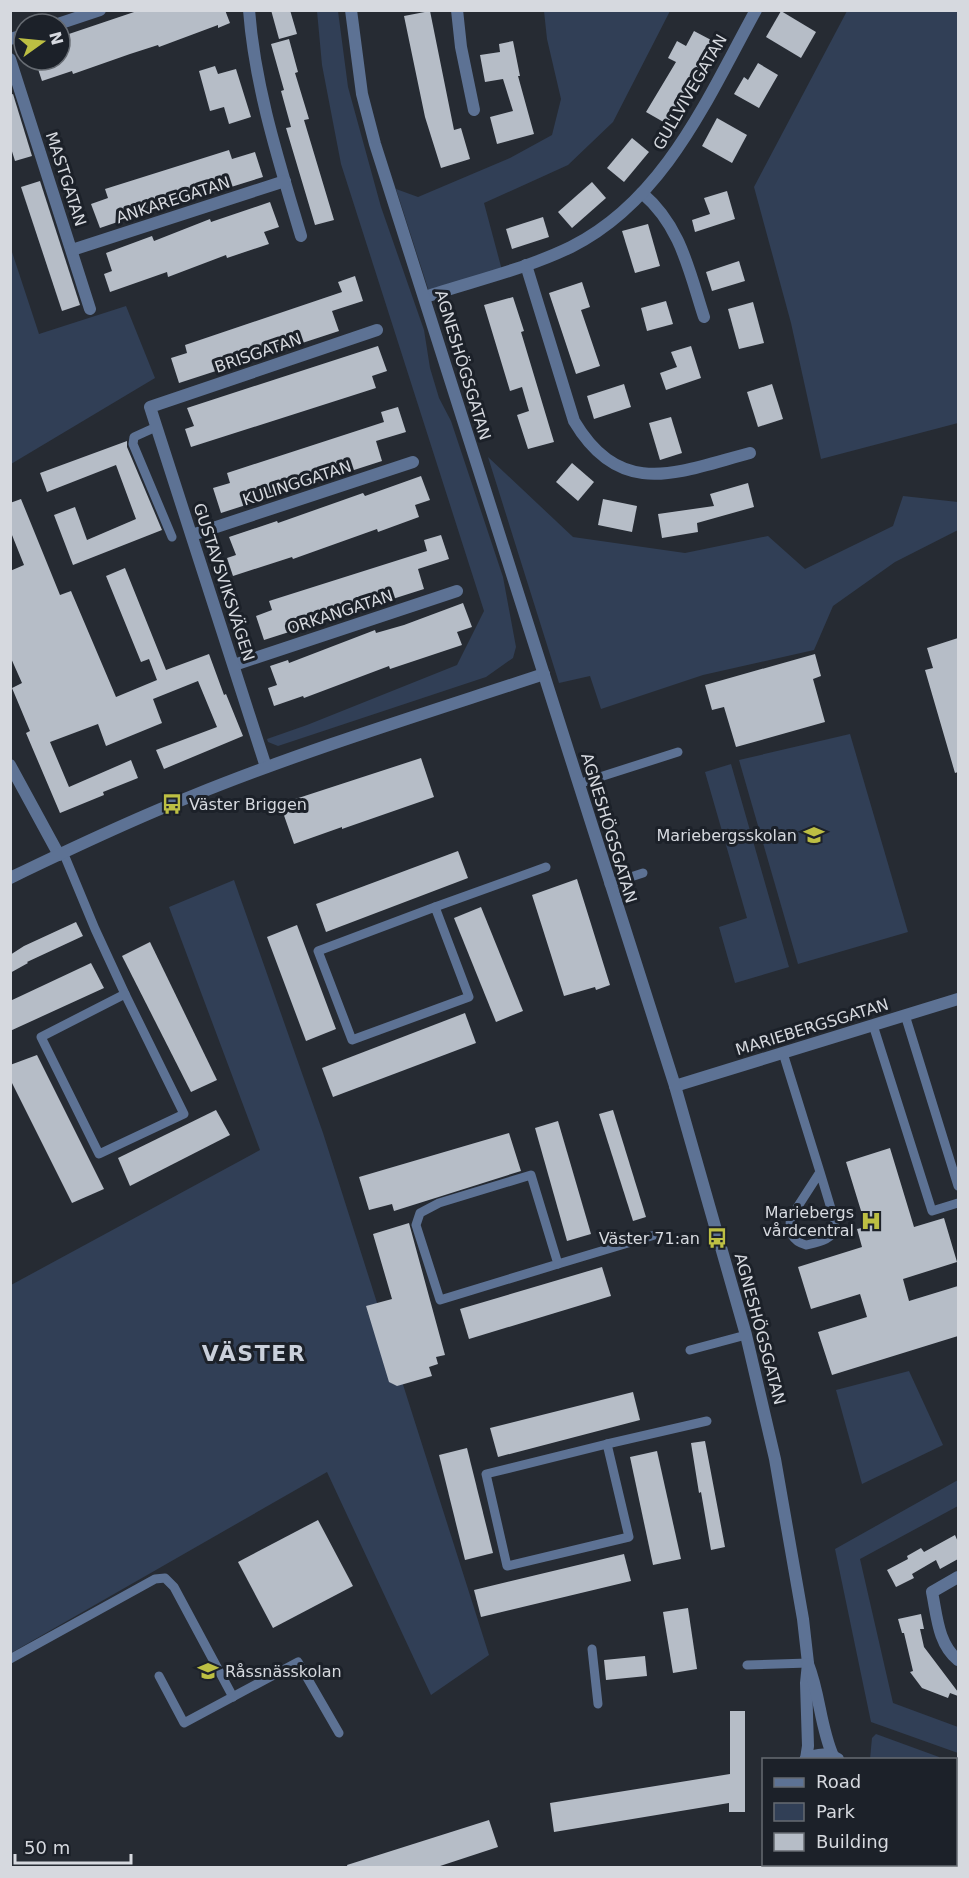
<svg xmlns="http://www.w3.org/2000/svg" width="969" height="1878" viewBox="0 0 969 1878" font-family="'DejaVu Sans',sans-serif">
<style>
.green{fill:#313f56}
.building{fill:#b6bdc7}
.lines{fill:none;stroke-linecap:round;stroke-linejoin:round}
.service{stroke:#5d7294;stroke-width:9}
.minor{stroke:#5d7294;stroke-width:12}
.tertiary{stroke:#5d7294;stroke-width:12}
.labels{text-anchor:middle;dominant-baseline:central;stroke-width:6;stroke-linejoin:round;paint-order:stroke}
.street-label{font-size:16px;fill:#d6d9df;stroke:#1c2129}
.poi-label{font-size:16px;fill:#d6d9df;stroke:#1c2129;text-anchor:end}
.district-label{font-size:22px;font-weight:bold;letter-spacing:1.5px;fill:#cad0db;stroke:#1c2129}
</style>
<rect width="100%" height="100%" fill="#262b33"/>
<g class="green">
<polygon points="317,11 338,11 348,87 381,207 424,330 430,368 439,398 451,421 503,577 516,647 513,658 486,677 278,746 268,742 267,739 307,725 457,665 484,611 341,164 322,65"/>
<polygon points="544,11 670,11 613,122 568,165 484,203 503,274 432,301 396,189 418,197 510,158 552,135 561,99 547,39"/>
<polygon points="847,11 958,11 958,423 821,459 791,323 754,187"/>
<polygon points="11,249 39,334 126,306 155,378 11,464"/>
<polygon points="488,457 573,537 685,553 768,536 805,569 893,526 903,496 958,502 958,530 895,562 833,606 814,650 703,675 601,709 590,676 559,683"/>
<polygon points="850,734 908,932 798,964 739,760"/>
<polygon points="731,764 789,967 735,983 719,927 747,918 705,772"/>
<polygon points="234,880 323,1133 489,1655 431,1695 327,1472 11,1653 11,1285 260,1150 169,907"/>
<polygon points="909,1371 943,1445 862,1484 836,1390"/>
<polygon points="958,1480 958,1506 860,1559 893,1703 958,1727 958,1753 871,1722 835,1549"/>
<polygon points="876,1734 939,1757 939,1759 870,1759 872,1738"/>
<polygon points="956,1818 958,1818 958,1867 844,1867 845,1864 956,1864"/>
</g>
<g class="building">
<polygon points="140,10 225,10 230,23 218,28 218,25 159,47 158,45 130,54 73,74 72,71 42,81 36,63 44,60 60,60 60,37"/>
<polygon points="271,10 290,10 297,34 279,39"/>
<polygon points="430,11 454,130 461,128 470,159 441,168 425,117 404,16"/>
<polygon points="781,11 816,32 801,58 766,37"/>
<polygon points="694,31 713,41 688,91 667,124 646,112 676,62 668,58 677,41 686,46"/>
<polygon points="289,39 298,72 295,73 309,119 304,120 334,220 315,225 286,128 291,127 281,91 284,90 271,44"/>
<polygon points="513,41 520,76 518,76 534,134 497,144 490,117 513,111 503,79 485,82 480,55 500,52 499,44"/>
<polygon points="758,63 778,75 759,108 734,94 744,77 748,80"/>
<polygon points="215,66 218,74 236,69 251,117 229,124 224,107 210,111 199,71"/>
<polygon points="13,94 32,156 15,161 10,145 10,95"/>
<polygon points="717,118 747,135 732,163 702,146"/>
<polygon points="632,138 649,152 624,182 607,168"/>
<polygon points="229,150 232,159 255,152 263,177 186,201 185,199 100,228 91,204 108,198 105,189"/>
<polygon points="40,181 80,305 62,311 21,187"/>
<polygon points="592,182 606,198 572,228 558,212"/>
<polygon points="727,191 735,219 695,232 692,220 710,214 704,198"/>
<polygon points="270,202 279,227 264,232 269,244 227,258 226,255 168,277 167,272 110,292 104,274 112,271 106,253 152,236 154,241 210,219 211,222"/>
<polygon points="543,217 549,237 512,249 506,229"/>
<polygon points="648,224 660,266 635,273 622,231"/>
<polygon points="739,261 745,281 712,291 706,272"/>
<polygon points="355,276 363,301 332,311 339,331 179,383 171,358 187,353 185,345 342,292 338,282"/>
<polygon points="582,282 590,307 581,310 600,366 576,374 549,293"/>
<polygon points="513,297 524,331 521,332 554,442 528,449 517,415 529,411 522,387 510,391 484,305"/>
<polygon points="666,301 673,324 647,331 641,308"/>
<polygon points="753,302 764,343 739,349 728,309"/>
<polygon points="378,346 387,371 372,376 376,388 191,447 185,429 194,426 187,408"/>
<polygon points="691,346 701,378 666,390 660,373 677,367 671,352"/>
<polygon points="624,384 631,407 594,419 587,396"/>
<polygon points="772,384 783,419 758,427 747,392"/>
<polygon points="398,407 406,432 376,441 382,461 221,513 213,488 230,483 227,473 384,422 381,412"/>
<polygon points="671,417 682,453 660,460 649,423"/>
<polygon points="127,441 127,447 162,530 73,565 54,515 75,507 87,540 136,519 116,465 47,492 40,473"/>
<polygon points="572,463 594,482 578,501 556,482"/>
<polygon points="421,476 430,500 415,505 419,517 378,532 377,529 293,559 292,557 233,576 227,558 236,555 229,537 277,521 278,523 363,493 365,496"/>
<polygon points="748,483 754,507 697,523 698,532 662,538 658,514 714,506 710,494"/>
<polygon points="21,499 60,595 71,591 116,697 157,680 149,659 141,662 106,576 125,568 166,670 209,654 224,695 226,694 243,736 164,769 156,750 217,727 198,681 153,699 162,723 106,746 98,724 50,742 69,787 131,760 138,778 103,792 104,795 60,813 26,733 30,731 12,688 22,683 10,656 10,571 24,565 10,530 10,503"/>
<polygon points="603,499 637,506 632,532 598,525"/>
<polygon points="441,535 449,559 418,569 424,589 264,640 256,616 272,610 269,601 427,551 424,540"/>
<polygon points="463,603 472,627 457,632 462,645 390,669 389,666 304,698 303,696 274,706 268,688 277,685 270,666 288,660 289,663 375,630 376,633 404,625"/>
<polygon points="958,638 958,772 955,773 925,670 933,668 927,648"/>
<polygon points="815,654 821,676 813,679 825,722 736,747 724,707 712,710 705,685"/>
<polygon points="421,758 434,797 342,829 342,827 294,844 280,804"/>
<polygon points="458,851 468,878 326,932 316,904"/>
<polygon points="577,879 610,985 596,990 595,987 564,996 532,895"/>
<polygon points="481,907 523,1011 496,1022 454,918"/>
<polygon points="76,922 83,936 27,962 28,963 10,973 10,955 24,946"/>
<polygon points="297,925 336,1029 306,1041 267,937"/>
<polygon points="150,942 217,1080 191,1092 122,956"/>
<polygon points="91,963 104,988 10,1031 10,1001"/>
<polygon points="465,1013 476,1043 333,1097 322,1068"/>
<polygon points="37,1055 104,1189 72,1203 10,1079 10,1065"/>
<polygon points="216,1110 230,1135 130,1186 118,1158"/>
<polygon points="613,1110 646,1217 633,1221 599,1114"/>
<polygon points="558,1121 591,1234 567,1241 535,1128"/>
<polygon points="509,1133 521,1171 394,1211 392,1204 369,1210 359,1177"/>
<polygon points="890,1148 914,1227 944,1218 957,1262 903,1279 909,1301 958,1286 958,1336 832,1375 818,1332 867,1317 860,1294 811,1309 798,1267 862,1247 857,1229 866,1227 846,1162"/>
<polygon points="409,1223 445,1355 436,1357 438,1364 429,1367 432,1376 397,1386 389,1382 366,1306 392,1299 373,1234"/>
<polygon points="602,1267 611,1296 469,1339 460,1309"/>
<polygon points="633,1392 640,1420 498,1457 490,1428"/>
<polygon points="705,1441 725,1547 711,1550 701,1492 699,1493 691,1443"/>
<polygon points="467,1448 493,1553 465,1560 439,1455"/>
<polygon points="657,1451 681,1559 653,1565 630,1457"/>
<polygon points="318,1520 353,1586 273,1628 238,1562"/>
<polygon points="955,1535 958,1542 958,1559 940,1569 936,1560 912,1574 914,1578 896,1587 887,1570 908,1559 907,1556 921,1548 924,1552"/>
<polygon points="624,1554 631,1581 481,1617 474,1590"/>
<polygon points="688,1608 697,1669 673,1673 663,1612"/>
<polygon points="921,1614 924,1629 920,1629 924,1647 958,1692 958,1696 950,1693 948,1698 922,1688 910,1672 913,1671 904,1633 902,1633 898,1619"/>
<polygon points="645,1656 647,1676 606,1680 604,1660"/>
<polygon points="730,1711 745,1711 745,1812 729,1812 729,1803 554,1832 550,1803 730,1774"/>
<polygon points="489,1820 498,1847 434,1868 348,1868 347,1865"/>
</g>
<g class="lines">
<g class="service">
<polyline points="156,427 134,437 133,444 172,537"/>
<polyline points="578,784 678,752"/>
<polyline points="63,852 95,929 125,994"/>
<polyline points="609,884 643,873"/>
<polygon points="435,907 469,997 352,1040 318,951"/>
<polyline points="435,907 546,867"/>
<polygon points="125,994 184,1114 99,1154 41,1037"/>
<polyline points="905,1015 958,1186"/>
<polyline points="873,1025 932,1211 958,1203"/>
<path d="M 783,1053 L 820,1172 L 791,1217 C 788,1231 792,1241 806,1245 C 820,1242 833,1240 836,1225 L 820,1172"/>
<polygon points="531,1175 558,1264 440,1300 416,1225 420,1213 439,1203"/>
<polyline points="558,1264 658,1234"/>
<polyline points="690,1350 746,1335"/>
<polygon points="607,1444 629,1537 507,1566 486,1474"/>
<polyline points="607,1444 707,1421"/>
<polyline points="592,1649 598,1704"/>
<polyline points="10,1659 155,1579 165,1578 174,1587 233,1697"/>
<polyline points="747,1665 808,1663"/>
<polyline points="159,1676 184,1723 298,1662 339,1733"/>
</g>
<g class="minor">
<path d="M 249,10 C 255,88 279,162 301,236"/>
<polyline points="457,10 461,47 474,110"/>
<polyline points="58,24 100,10"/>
<polyline points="10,39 24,35"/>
<polyline points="10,59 90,309"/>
<path d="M 642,193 C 681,226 689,271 704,317"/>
<polyline points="72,250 285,181"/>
<path d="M 526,265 L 574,421 C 621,500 678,472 750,453"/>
<path d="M 425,297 C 473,281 526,269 571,247 C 665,200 708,97 756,10"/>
<polyline points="192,535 413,462"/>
<polyline points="234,665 457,591"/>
<polyline points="10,765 59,855"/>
<polyline points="266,767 150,407 377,330"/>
<path d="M 10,878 C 70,849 131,820 192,796 C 308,749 426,713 544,674"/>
<polyline points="675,1086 958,999"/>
<path d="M 958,1577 L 932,1592 C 937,1616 938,1644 958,1660"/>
</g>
<g class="tertiary">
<polyline points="351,10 362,94 375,144 675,1086 746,1335 775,1459 803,1619 808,1663 806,1683 808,1746 806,1759"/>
<path d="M 808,1664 C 820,1694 820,1726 833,1756"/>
<path d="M 805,1760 C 817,1753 827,1752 838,1759"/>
<polyline points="956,1798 958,1799"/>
<polyline points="809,1868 810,1864"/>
</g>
</g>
<defs>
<g id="bus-bare" transform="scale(1.62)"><path d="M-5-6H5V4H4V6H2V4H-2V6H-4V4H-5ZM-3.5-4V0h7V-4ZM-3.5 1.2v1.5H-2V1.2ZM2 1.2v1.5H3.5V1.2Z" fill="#bdbf43" stroke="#1c2129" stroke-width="2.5" paint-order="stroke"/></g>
<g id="school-bare" transform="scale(1.62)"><path d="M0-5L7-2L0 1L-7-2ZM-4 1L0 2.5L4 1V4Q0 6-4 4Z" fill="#bdbf43" stroke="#1c2129" stroke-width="2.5" paint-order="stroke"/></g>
<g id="hospital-bare" transform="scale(1.62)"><path d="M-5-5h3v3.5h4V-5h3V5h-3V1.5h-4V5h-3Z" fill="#bdbf43" stroke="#1c2129" stroke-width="2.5" paint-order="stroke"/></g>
</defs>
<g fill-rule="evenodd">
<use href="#bus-bare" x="172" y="804"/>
<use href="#school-bare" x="814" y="835"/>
<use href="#hospital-bare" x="871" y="1221"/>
<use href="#bus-bare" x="717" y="1238"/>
<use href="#school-bare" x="208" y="1671"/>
</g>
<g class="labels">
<g class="street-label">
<text transform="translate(690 92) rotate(-60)">GULLVIVEGATAN</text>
<text transform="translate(66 179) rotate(72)">MASTGATAN</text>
<text transform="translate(173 200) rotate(-18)">ANKAREGATAN</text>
<text transform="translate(258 353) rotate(-19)">BRISGATAN</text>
<text transform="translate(463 365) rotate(73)">AGNESHÖGSGATAN</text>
<text transform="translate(297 483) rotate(-18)">KULINGGATAN</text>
<text transform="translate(224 582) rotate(72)">GUSTAVSVIKSVÄGEN</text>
<text transform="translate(340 612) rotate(-18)">ORKANGATAN</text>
<text transform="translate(609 828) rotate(73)">AGNESHÖGSGATAN</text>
<text transform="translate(812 1027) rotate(-17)">MARIEBERGSGATAN</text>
<text transform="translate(760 1329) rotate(75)">AGNESHÖGSGATAN</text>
</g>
<g class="poi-label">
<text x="189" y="804" text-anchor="start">Väster Briggen</text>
<text x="797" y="835">Mariebergsskolan</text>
<text x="854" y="1212">Mariebergs<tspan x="854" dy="18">vårdcentral</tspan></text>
<text x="700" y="1238">Väster 71:an</text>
<text x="225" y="1671" text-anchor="start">Råssnässkolan</text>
</g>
<g class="district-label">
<text x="254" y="1353">VÄSTER</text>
</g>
</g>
<rect width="969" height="1878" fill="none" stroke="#d6d9df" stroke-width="24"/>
<rect x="762" y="1758" width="195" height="108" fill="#1c2129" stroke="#666b72" stroke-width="1.5"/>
<rect x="774" y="1778" width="30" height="9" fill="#5d7294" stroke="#666b72" stroke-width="1.5"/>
<text x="816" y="1788" font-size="18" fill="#d6d9df">Road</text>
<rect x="774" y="1803" width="30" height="18" fill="#313f56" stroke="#666b72" stroke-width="1.5"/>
<text x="816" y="1818" font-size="18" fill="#d6d9df">Park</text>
<rect x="774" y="1833" width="30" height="18" fill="#b6bdc7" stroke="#666b72" stroke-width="1.5"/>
<text x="816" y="1848" font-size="18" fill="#d6d9df">Building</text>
<g transform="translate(42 42) rotate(75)"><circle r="28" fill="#1c2129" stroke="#666b72" stroke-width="1.5"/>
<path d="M0-4.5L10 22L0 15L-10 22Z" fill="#bdbf43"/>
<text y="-9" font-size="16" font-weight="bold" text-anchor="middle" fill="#d6d9df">N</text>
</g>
<path d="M15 1854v9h116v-9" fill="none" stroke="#d6d9df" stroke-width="3"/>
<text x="24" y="1854" font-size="18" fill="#d6d9df" stroke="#1c2129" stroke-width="4.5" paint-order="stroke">50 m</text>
</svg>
